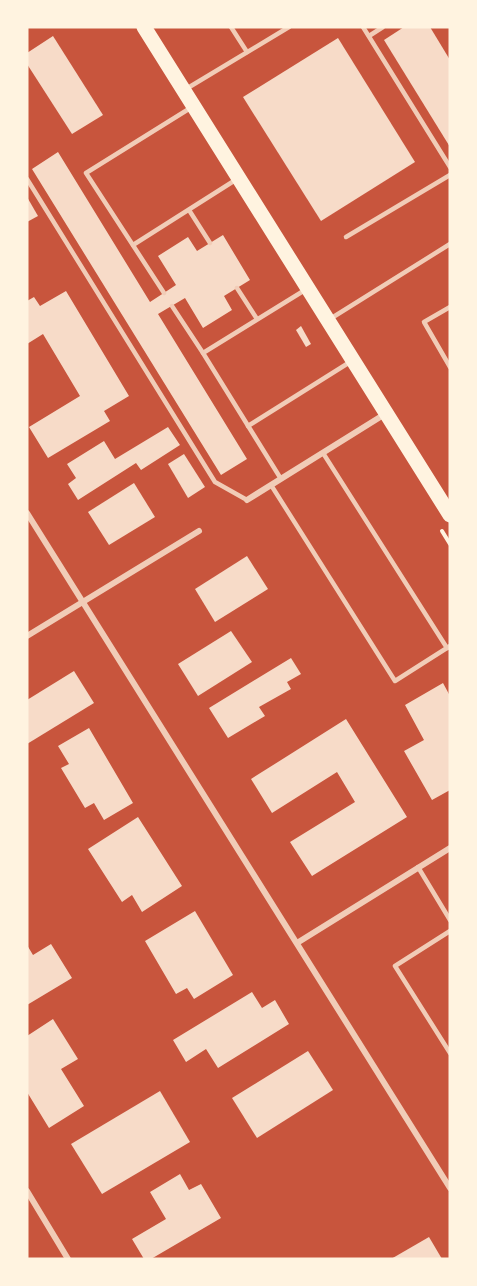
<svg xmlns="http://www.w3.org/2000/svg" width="477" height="1286" viewBox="0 0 477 1286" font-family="Karla,sans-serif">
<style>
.building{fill:#f7dbc8}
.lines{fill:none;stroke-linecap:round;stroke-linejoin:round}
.path{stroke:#fff3e0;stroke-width:4}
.service{stroke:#f1ccb7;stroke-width:4.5}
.minor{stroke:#f1ccb7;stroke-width:6}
.primary{stroke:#fff3e0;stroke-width:15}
</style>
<rect width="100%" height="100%" fill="#c8553d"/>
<g class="building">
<polygon points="404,27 430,27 450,60 450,147 384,40"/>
<polygon points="53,36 103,115 72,134 27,64 27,53"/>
<polygon points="338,38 415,162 321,221 243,97"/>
<polygon points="58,152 150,302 176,285 158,256 188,237 197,251 223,235 250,280 224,296 232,310 203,328 185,298 158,314 247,459 221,475 32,169"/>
<polygon points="27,197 38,216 27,222"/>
<polygon points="66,291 129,396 104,411 110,421 48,458 29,427 80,396 43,334 27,344 27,301 34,297 40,306"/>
<polygon points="301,326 311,344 306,347 296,330"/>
<polygon points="168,427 180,445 141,470 136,463 78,500 68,484 76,478 67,464 104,441 115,459"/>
<polygon points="184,454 205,487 188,498 168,464"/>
<polygon points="134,483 155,517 109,545 88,512"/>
<polygon points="247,556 268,589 215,622 195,589"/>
<polygon points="231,631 252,662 198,696 178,664"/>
<polygon points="291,658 301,674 287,682 291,689 259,707 265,716 228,738 209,708"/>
<polygon points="74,671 94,703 27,744 27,700"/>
<polygon points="443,683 450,696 450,790 432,800 404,751 424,740 405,705"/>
<polygon points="346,719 407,817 312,876 290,842 355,802 337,772 272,813 251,779"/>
<polygon points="89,728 133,803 104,820 94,803 85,808 61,768 69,764 58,746"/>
<polygon points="138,817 182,886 142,912 132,895 122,902 88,849"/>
<polygon points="195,911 233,975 194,999 187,988 176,994 145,941"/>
<polygon points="51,944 72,978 27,1005 27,945 33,955"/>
<polygon points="252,992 262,1008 275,1000 289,1024 218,1068 206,1049 186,1062 173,1040"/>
<polygon points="53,1019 78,1059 61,1069 84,1106 49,1128 27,1092 27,1036"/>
<polygon points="308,1051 333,1090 257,1138 232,1098"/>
<polygon points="160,1091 190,1142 102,1194 71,1144"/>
<polygon points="180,1174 189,1190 201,1184 221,1218 151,1259 144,1259 132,1239 166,1219 150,1192"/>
<polygon points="429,1237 442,1259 391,1259"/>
</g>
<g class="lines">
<polyline class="path" points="442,531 450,544"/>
<g class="service">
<polyline points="231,27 247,52"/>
<polyline points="363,27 450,167"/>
<polyline points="369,36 383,27"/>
<polyline points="186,89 289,27"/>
<polyline points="27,179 215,482 247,500"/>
<polyline points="189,210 210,243"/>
<polyline points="346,237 450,175"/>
<polyline points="133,245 237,179"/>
<polyline points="237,288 257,319"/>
<polyline points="164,293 86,173 192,107"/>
<polyline points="172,306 203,353"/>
<polyline points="450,307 424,322 450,367"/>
<polyline points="330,319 450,244"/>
<polyline points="248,426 350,362"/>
<polyline points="323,453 447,648"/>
<polyline points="281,479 203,353 305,290"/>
<polyline points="271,485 395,681 450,646"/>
<polyline points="418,867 450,920"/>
<polyline points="450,931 395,966 450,1053"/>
</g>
<g class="minor">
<polyline points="247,500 385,414"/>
<polyline points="27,513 450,1188"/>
<polyline points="27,636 199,531"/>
<polyline points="297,943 450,848"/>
<polyline points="27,1191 68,1259"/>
</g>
<polyline class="primary" points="144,27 450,515"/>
</g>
<rect width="477" height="1286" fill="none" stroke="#fff3e0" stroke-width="57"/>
</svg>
